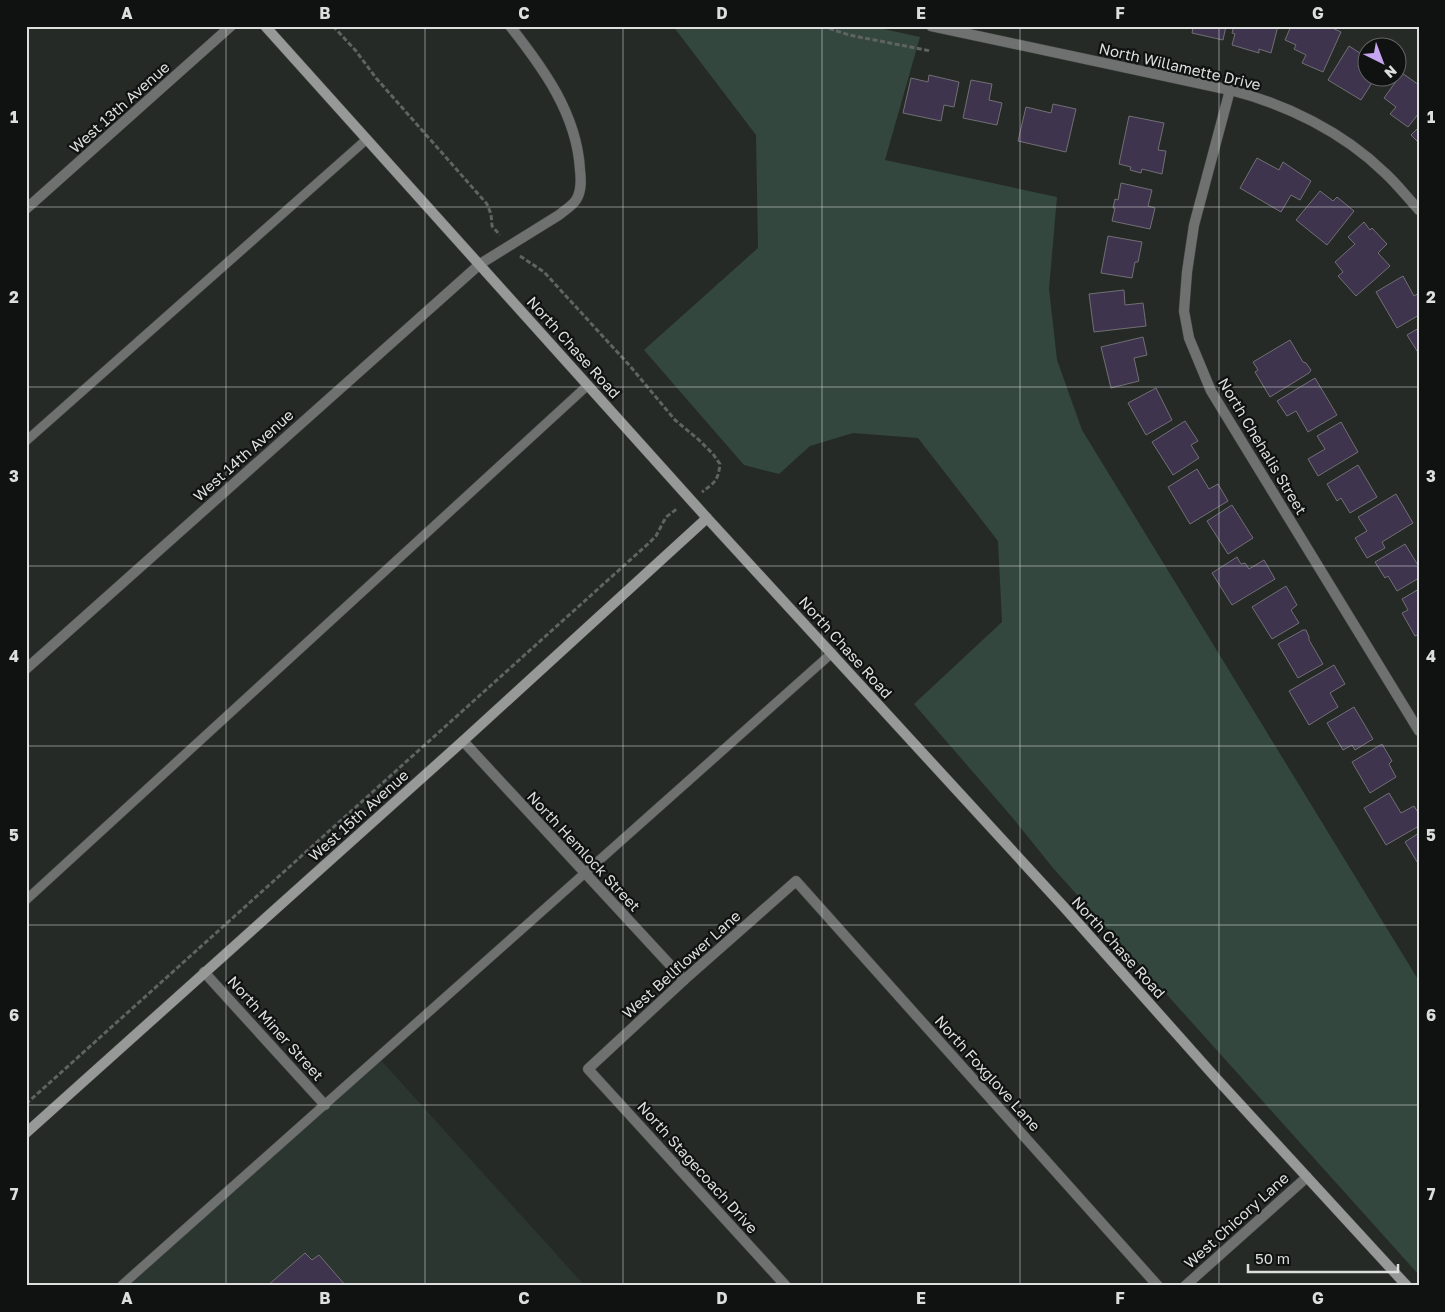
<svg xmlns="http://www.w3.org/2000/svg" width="1445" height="1312" viewBox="0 0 1445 1312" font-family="'Golos Text',sans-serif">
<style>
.built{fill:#2c3631}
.green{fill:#34473e}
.building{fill:#3e344d;stroke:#716f74}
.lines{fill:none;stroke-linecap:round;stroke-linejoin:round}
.lane-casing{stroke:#424744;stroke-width:10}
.street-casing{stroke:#424744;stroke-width:11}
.secondary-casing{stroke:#424744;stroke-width:11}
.path{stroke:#5f6361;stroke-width:3;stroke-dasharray:5 2.5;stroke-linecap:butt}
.lane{stroke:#6e716f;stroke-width:9}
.street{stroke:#6e716f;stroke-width:10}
.secondary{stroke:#969997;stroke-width:10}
.grid{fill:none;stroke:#dcdfde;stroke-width:1;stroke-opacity:0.55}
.labels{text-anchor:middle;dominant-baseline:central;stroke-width:4.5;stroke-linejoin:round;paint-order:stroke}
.street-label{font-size:15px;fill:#dcdfde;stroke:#101211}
.neatline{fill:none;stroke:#dcdfde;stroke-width:2}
.grid-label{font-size:16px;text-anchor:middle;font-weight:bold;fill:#dcdfde}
</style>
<rect width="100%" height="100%" fill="#252a27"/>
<polygon class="built" points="378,1057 585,1286 121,1286"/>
<polygon class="green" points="673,26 870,26 920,37 885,160 1057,197 1049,289 1057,360 1082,430 1419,981 1419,1275 1053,868 1012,817 914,704 1002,622 998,541 918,438 853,433 810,446 779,474 744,465 644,350 758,248 756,135"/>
<g class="building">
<polygon points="1187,26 1226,26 1223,40 1192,33 1193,27"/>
<polygon points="1234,26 1278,26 1271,53 1259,49 1259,53 1232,45 1235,34 1232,33"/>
<polygon points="1291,26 1328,26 1341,32 1323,72 1302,63 1306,55 1294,49 1296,45 1285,40"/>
<polygon points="1349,46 1366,57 1364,61 1368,63 1368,78 1375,78 1361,100 1328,80"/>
<polygon points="1402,73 1419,85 1419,113 1408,127 1390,114 1396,107 1384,98"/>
<polygon points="929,75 959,82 954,107 944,105 941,121 903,113 911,78 928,82"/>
<polygon points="971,80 992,84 989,100 1002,103 997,125 963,118"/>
<polygon points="1053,104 1076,109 1066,152 1018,141 1026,107 1051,113"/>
<polygon points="1129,116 1164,123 1158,150 1166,151 1162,174 1142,169 1141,173 1130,170 1131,167 1119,164"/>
<polygon points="1419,127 1419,143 1411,135"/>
<polygon points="1257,158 1279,170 1283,162 1311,181 1300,200 1291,195 1281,212 1240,188"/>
<polygon points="1121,183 1152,190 1148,206 1155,208 1150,229 1112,221 1115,208 1113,208 1115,199 1118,200"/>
<polygon points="1320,191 1333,201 1337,197 1354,211 1327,245 1296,220"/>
<polygon points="1364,222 1370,230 1372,228 1387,244 1378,253 1390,266 1356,296 1338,276 1343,272 1335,262 1355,244 1348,237"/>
<polygon points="1108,236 1142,242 1138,262 1135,262 1132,278 1101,273"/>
<polygon points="1403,276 1414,296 1419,293 1419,315 1397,328 1376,292"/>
<polygon points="1124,290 1125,305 1143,303 1146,326 1094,332 1089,294"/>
<polygon points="1419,328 1419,354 1407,335"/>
<polygon points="1143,337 1147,355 1134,358 1139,381 1111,388 1101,347"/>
<polygon points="1290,340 1303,362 1306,363 1311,370 1309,373 1270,397 1255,372 1258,370 1253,362"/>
<polygon points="1315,378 1337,415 1308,432 1296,411 1287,416 1277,401"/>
<polygon points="1156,388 1172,420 1146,435 1128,403"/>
<polygon points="1185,421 1198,441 1191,445 1199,458 1173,475 1152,442"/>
<polygon points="1341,422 1358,452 1318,476 1308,459 1325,449 1317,436"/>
<polygon points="1358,465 1377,497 1350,513 1341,498 1337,501 1327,484"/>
<polygon points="1197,469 1209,489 1218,484 1228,501 1190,524 1168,487"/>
<polygon points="1396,494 1413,523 1382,542 1385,548 1367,558 1355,538 1367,531 1358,517"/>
<polygon points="1232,505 1253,538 1228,554 1207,521"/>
<polygon points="1405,544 1419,567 1419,578 1397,591 1388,576 1385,578 1375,562"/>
<polygon points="1237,557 1241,564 1245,563 1249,569 1264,560 1275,579 1232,605 1212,573"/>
<polygon points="1286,586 1297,605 1291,610 1299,623 1272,639 1252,607"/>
<polygon points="1419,589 1419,634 1415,636 1402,613 1408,610 1402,599"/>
<polygon points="1303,630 1306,630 1309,637 1309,640 1323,664 1298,678 1278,644"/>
<polygon points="1334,665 1345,684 1330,693 1338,707 1309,725 1289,691"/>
<polygon points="1354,707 1373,739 1355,750 1352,745 1343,750 1327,723"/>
<polygon points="1382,744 1392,761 1389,764 1396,777 1370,793 1352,762"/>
<polygon points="1389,793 1401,813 1414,806 1419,814 1419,826 1386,845 1364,808"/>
<polygon points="1419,833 1419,865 1405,842"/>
<polygon points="305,1253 312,1260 319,1255 346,1286 267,1286"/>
</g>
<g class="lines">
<g class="lane-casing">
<g id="lane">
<polyline points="26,441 367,139"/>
<polyline points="26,900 588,385"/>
<polyline points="121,1286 832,653"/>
</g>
</g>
<g class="street-casing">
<g id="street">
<path d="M 931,26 L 1230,90 C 1286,104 1343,132 1385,173 C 1397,184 1407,197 1419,210"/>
<polyline points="1230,90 1194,225 1187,272 1184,311 1189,338 1211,391 1419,731"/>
<polyline points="26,209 231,26"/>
<path d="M 26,669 L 480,264 L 559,215 C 565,210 572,206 576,200 C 582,191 581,179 580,170 C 577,114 543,68 510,26"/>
<polyline points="463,741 684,980"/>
<polyline points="204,972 325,1105"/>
<polyline points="786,1286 588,1069 684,980 796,881 1158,1286"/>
<polyline points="1185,1286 1307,1177"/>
</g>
</g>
<g class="secondary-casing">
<g id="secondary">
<polyline points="265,26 707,518 1063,906 1215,1077 1407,1286"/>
<polyline points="26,1133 463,741 707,518"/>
</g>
</g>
<g class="path">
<polyline points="333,26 356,51 376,78 487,204 491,214 492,226 500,235"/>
<polyline points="822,26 849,35 931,51"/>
<path d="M 520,256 L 544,272 L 630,366 L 675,420 L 699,440 L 713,454 L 720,464 C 718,481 715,482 702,492"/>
<polyline points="26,1104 649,543 656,536 666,517 678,508"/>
</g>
<use href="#lane" class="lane"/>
<use href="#street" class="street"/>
<use href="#secondary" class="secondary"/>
</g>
<path class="grid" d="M 226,26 L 226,1286M 425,26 L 425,1286M 623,26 L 623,1286M 822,26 L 822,1286M 1020,26 L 1020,1286M 1219,26 L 1219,1286M 26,207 L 1419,207M 26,387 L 1419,387M 26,566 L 1419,566M 26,746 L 1419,746M 26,925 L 1419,925M 26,1105 L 1419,1105"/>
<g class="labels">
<g class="street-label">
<text transform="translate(1180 66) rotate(13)">North Willamette Drive</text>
<text transform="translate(119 107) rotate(-42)">West 13th Avenue</text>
<text transform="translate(574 347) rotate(48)">North Chase Road</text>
<text transform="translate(1263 446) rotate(59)">North Chehalis Street</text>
<text transform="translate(243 455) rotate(-42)">West 14th Avenue</text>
<text transform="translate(846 647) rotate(48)">North Chase Road</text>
<text transform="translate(358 815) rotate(-42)">West 15th Avenue</text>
<text transform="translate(584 851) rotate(47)">North Hemlock Street</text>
<text transform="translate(1119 947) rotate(48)">North Chase Road</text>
<text transform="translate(681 964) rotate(-42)">West Bellflower Lane</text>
<text transform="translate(276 1028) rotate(48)">North Miner Street</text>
<text transform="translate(988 1073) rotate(48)">North Foxglove Lane</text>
<text transform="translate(698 1167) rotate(48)">North Stagecoach Drive</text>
<text transform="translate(1236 1220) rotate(-42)">West Chicory Lane</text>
</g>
</g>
<rect width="1445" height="1312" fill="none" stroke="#101211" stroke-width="55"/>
<g transform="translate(1382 62) rotate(138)"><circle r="24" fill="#101211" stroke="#626463"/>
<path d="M0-4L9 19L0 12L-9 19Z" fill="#c6a6f0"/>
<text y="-8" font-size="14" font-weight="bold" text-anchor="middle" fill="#dcdfde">N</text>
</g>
<path d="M1248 1264v8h150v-8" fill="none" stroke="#dcdfde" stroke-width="2.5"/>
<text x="1255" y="1264" font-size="15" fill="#dcdfde" stroke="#101211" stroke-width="4" paint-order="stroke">50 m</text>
<rect x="28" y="28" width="1390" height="1256" class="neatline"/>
<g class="grid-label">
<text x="127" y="19">A</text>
<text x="325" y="19">B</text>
<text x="524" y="19">C</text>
<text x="722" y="19">D</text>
<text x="921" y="19">E</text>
<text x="1120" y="19">F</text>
<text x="1318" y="19">G</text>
<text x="14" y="123">1</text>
<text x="1431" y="123">1</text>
<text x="14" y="303">2</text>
<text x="1431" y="303">2</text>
<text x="14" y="482">3</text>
<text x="1431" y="482">3</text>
<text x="14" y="662">4</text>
<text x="1431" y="662">4</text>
<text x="14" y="841">5</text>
<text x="1431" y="841">5</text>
<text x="14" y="1021">6</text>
<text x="1431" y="1021">6</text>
<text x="14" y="1200">7</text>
<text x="1431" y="1200">7</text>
<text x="127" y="1304">A</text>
<text x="325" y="1304">B</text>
<text x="524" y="1304">C</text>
<text x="722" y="1304">D</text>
<text x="921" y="1304">E</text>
<text x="1120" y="1304">F</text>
<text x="1318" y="1304">G</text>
</g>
</svg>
